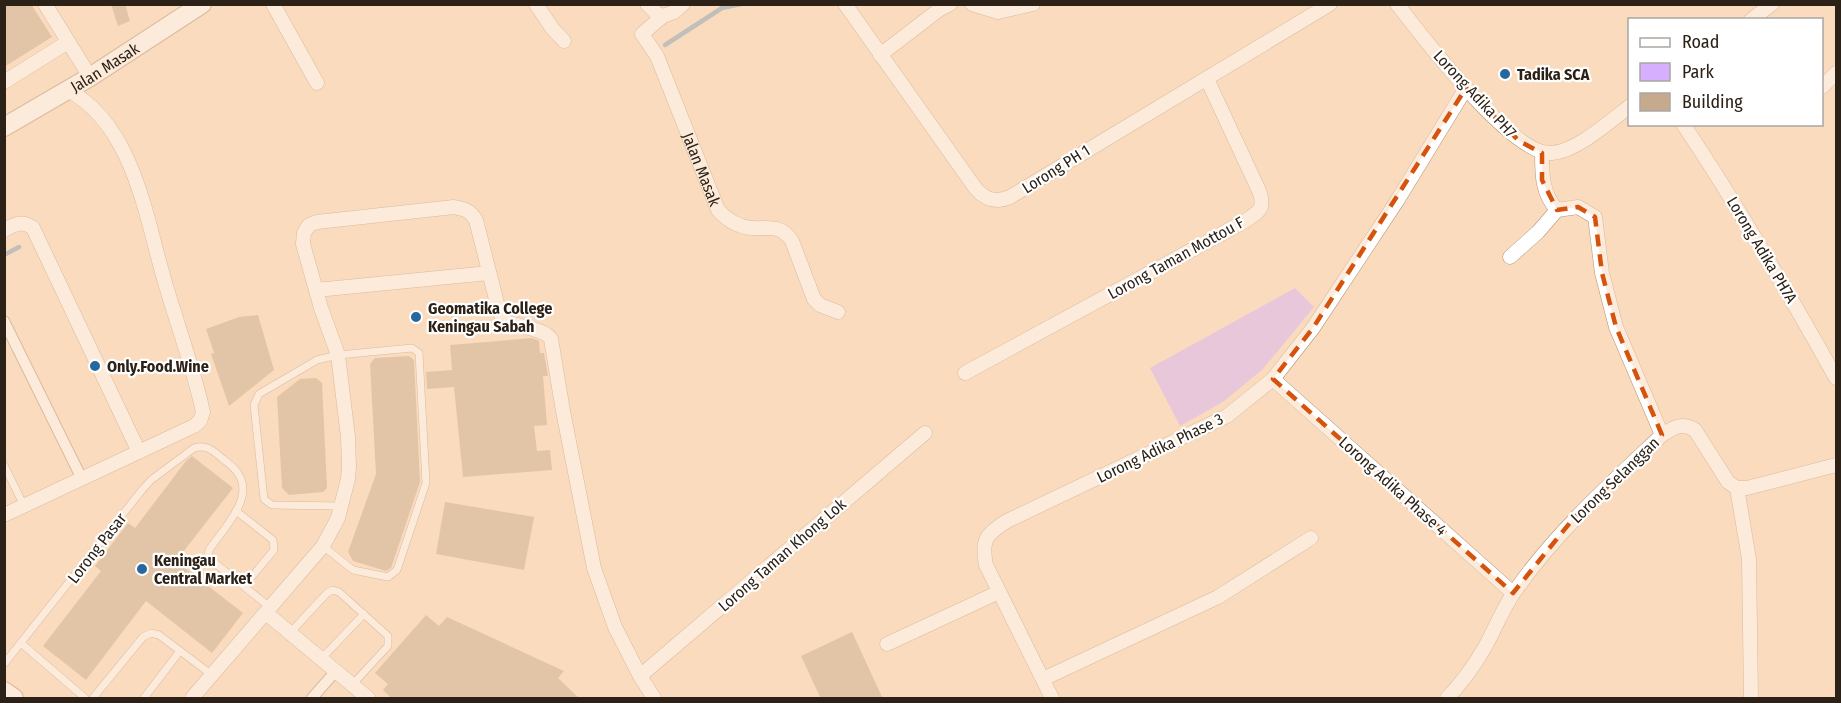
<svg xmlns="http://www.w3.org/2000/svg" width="1841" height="703" viewBox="0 0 1841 703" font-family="'Fira Sans Condensed',sans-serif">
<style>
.green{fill:#d6affe}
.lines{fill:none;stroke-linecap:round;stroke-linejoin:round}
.stream{stroke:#7f9cb5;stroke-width:4.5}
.building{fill:#c6aa8d}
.service-casing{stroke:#b19479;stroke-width:8}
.pedestrian-casing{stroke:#b19479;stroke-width:12}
.minor-casing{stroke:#b19479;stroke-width:15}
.tertiary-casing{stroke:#b19479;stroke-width:20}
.service{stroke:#fff;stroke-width:7}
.pedestrian{stroke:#fff;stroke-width:10}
.minor{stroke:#fff;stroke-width:14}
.tertiary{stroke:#fff;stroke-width:18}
.marked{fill:none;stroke:#d5530d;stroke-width:4.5;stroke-dasharray:12 8;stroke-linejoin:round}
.poi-dot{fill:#25689d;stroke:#fff;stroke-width:2}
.labels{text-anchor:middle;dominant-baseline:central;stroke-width:4.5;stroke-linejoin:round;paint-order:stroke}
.street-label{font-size:16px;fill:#2c2116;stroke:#fff}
.poi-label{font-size:16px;font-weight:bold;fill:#2c2116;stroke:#fff;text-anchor:start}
</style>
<rect width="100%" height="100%" fill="#fadbbe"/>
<polygon class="green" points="1295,288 1314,307 1263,369 1223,402 1180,426 1150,368"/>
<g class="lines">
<g class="stream">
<polyline points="665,45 722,8 741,4"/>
<polyline points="4,255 19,247"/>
</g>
</g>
<g class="building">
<polygon points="4,4 31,4 52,37 4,67"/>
<polygon points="111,4 125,4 130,21 118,26"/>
<polygon points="258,315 274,370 229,406 211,354 214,353 206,329 239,317"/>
<polygon points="532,338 539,341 540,353 544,353 548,376 543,376 547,425 534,426 537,451 550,450 552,470 463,477 454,387 427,389 426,372 452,370 450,345"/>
<polygon points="409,356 414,360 420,482 391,568 386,571 353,561 348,552 376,474 370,364 375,358"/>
<polygon points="316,378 322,383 327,488 323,492 289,495 282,488 277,397 300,379"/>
<polygon points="192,456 233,488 176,561 243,613 212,653 146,601 86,680 43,646 101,571 95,566 128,523 135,528 186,461"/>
<polygon points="445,502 534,517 524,570 436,554"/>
<polygon points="426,615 439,626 447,617 564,671 558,678 580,699 392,699 383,690 388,684 375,673"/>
<polygon points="852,632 883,699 821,699 801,656"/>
</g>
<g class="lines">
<g class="service-casing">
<g id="service">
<polyline points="4,465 24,506"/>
<polyline points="236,511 273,540 274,550 244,586"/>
<polyline points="323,546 353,570 388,577 397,570 426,483 419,353 412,348 338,355 317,360 259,394 254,405 264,499 272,505 341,506"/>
<polyline points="290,633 327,593 333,590 339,592 388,636 388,646 352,685"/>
<polyline points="22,644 85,698"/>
<polyline points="321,659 364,614"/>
<path d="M 4,664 L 142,490 L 151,480 L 194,448 C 207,444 213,451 223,459 C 229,464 235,468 239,475 C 254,500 222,530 209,550 L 208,555 L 211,560 L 271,608"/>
<polyline points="93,698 143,637 151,633 159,635 212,675"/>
<polyline points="144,698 180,651"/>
</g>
</g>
<g class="pedestrian-casing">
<g id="pedestrian">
<polyline points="4,321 82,479"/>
<polyline points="312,698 335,672"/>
</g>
</g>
<g class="minor-casing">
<g id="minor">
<polyline points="45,4 90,77"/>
<polyline points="273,4 317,83"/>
<polyline points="536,4 552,28 564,41"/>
<polyline points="647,4 656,13 663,16 674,12 683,4"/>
<path d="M 845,4 L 976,189 C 986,200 996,203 1010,197 L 1330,4"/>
<polyline points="972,4 998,12 1033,4"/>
<path d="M 1397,4 C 1422,36 1513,157 1552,153 C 1577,151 1609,122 1630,106"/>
<path id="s1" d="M 663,16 L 642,34 L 657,56 L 718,210 C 727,220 738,227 752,228 C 770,229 780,224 792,241 L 814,299 L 820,305 L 838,312"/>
<polyline points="1751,20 1772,4"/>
<polyline points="880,55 940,9 950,4"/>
<polyline points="4,82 68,42"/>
<polyline points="1822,87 1836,73"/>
<path d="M 1683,124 C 1738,206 1788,292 1836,378"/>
<path d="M 1542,153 C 1542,175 1542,193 1557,210"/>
<path d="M 4,230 C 15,224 22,220 33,228 L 139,452"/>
<polyline points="1510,257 1538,232 1557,210 1578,207 1595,217 1602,273 1616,327 1662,435"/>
<polyline points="316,290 489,273"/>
<path d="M 965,373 L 1245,221 C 1258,212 1265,210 1260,193 L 1207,79"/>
<polyline points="1273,379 1513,593"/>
<polyline points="1737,488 1749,559 1751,698"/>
<path d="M 4,515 L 194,426 L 200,421 L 203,412 C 194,370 179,330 167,289 C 146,222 136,127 68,90"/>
<polyline points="266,613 368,698"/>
<polyline points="887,644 999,592"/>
<polyline points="640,676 925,433"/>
<polyline points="1043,679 1218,597 1311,538"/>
<path d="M 192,698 L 323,546 L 338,518 L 348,479 L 349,466 L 348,437 L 338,355 L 321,308 L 303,244 L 304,233 L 309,225 L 317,222 L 454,207 C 464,209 470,210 476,220 L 499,311 L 504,321 C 517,327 544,328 551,339 L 563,411 L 594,568 L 615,627 L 640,676 L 654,698"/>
<path d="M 1052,698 L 986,565 C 981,540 986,534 1007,521 L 1227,416 L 1273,379 L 1313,328 L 1397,201 L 1466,88"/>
<path d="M 1447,698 C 1462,683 1474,666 1485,647 C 1495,629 1503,608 1515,591 C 1556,532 1610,484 1662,435 C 1674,427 1682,422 1695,430 L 1728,482 L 1737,488 L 1747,488 L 1836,465"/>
</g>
</g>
<g class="tertiary-casing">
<g id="tertiary">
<path id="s2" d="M 4,127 L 90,77 L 202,4"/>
<polyline points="4,691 14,698"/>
</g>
</g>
<use href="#service" class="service"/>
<use href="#pedestrian" class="pedestrian"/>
<use href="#minor" class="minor"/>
<use href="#tertiary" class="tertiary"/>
</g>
<path d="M0 0H1841V703H0ZM 1466,88 L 1519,141 L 1542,153 L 1542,180 L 1557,210 L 1578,207 L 1595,217 L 1602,273 L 1616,327 L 1662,435 L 1573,519 L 1513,593 L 1273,379 L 1313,328 Z" fill="#fadbbe" fill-opacity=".55" fill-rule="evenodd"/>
<path class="marked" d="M 1466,88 L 1519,141 L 1542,153 L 1542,180 L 1557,210 L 1578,207 L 1595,217 L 1602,273 L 1616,327 L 1662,435 L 1573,519 L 1513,593 L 1273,379 L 1313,328 Z"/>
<g class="poi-dot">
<circle cx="1505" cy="74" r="6"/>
<circle cx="416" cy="317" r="6"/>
<circle cx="95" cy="366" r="6"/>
<circle cx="142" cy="569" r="6"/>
</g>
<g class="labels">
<g class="street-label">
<text stroke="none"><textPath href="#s2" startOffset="117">Jalan Masak</textPath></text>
<text transform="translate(1475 94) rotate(47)">Lorong Adika PH7</text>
<text stroke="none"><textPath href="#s1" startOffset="176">Jalan Masak</textPath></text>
<text transform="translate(1056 169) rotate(-32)">Lorong PH 1</text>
<text transform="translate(1762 250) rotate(59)">Lorong Adika PH7A</text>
<text transform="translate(1176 258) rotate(-29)">Lorong Taman Mottou F</text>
<text transform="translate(1160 448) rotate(-26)">Lorong Adika Phase 3</text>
<text transform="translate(1615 480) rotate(-44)">Lorong Selanggan</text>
<text transform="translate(1393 486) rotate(42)">Lorong Adika Phase 4</text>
<text transform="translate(97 548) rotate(-52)">Lorong Pasar</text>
<text transform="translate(782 555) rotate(-41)">Lorong Taman Khong Lok</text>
</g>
<g class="poi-label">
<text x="1517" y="74">Tadika SCA</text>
<text x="428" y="308">Geomatika College<tspan x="428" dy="18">Keningau Sabah</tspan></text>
<text x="107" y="366">Only.Food.Wine</text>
<text x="154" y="560">Keningau<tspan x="154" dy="18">Central Market</tspan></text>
</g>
</g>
<rect width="1841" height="703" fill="none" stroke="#2c2116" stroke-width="12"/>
<rect x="1628" y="18" width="195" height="108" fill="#ffffff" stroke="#aba6a2" stroke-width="1.5"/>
<rect x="1640" y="38" width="30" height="9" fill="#ffffff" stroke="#aba6a2" stroke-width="1.5"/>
<text x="1682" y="48" font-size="18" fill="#2c2116">Road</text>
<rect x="1640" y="63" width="30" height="18" fill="#d6affe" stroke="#aba6a2" stroke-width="1.5"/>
<text x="1682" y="78" font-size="18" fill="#2c2116">Park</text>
<rect x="1640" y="93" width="30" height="18" fill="#c6aa8d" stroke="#aba6a2" stroke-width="1.5"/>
<text x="1682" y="108" font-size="18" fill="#2c2116">Building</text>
</svg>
